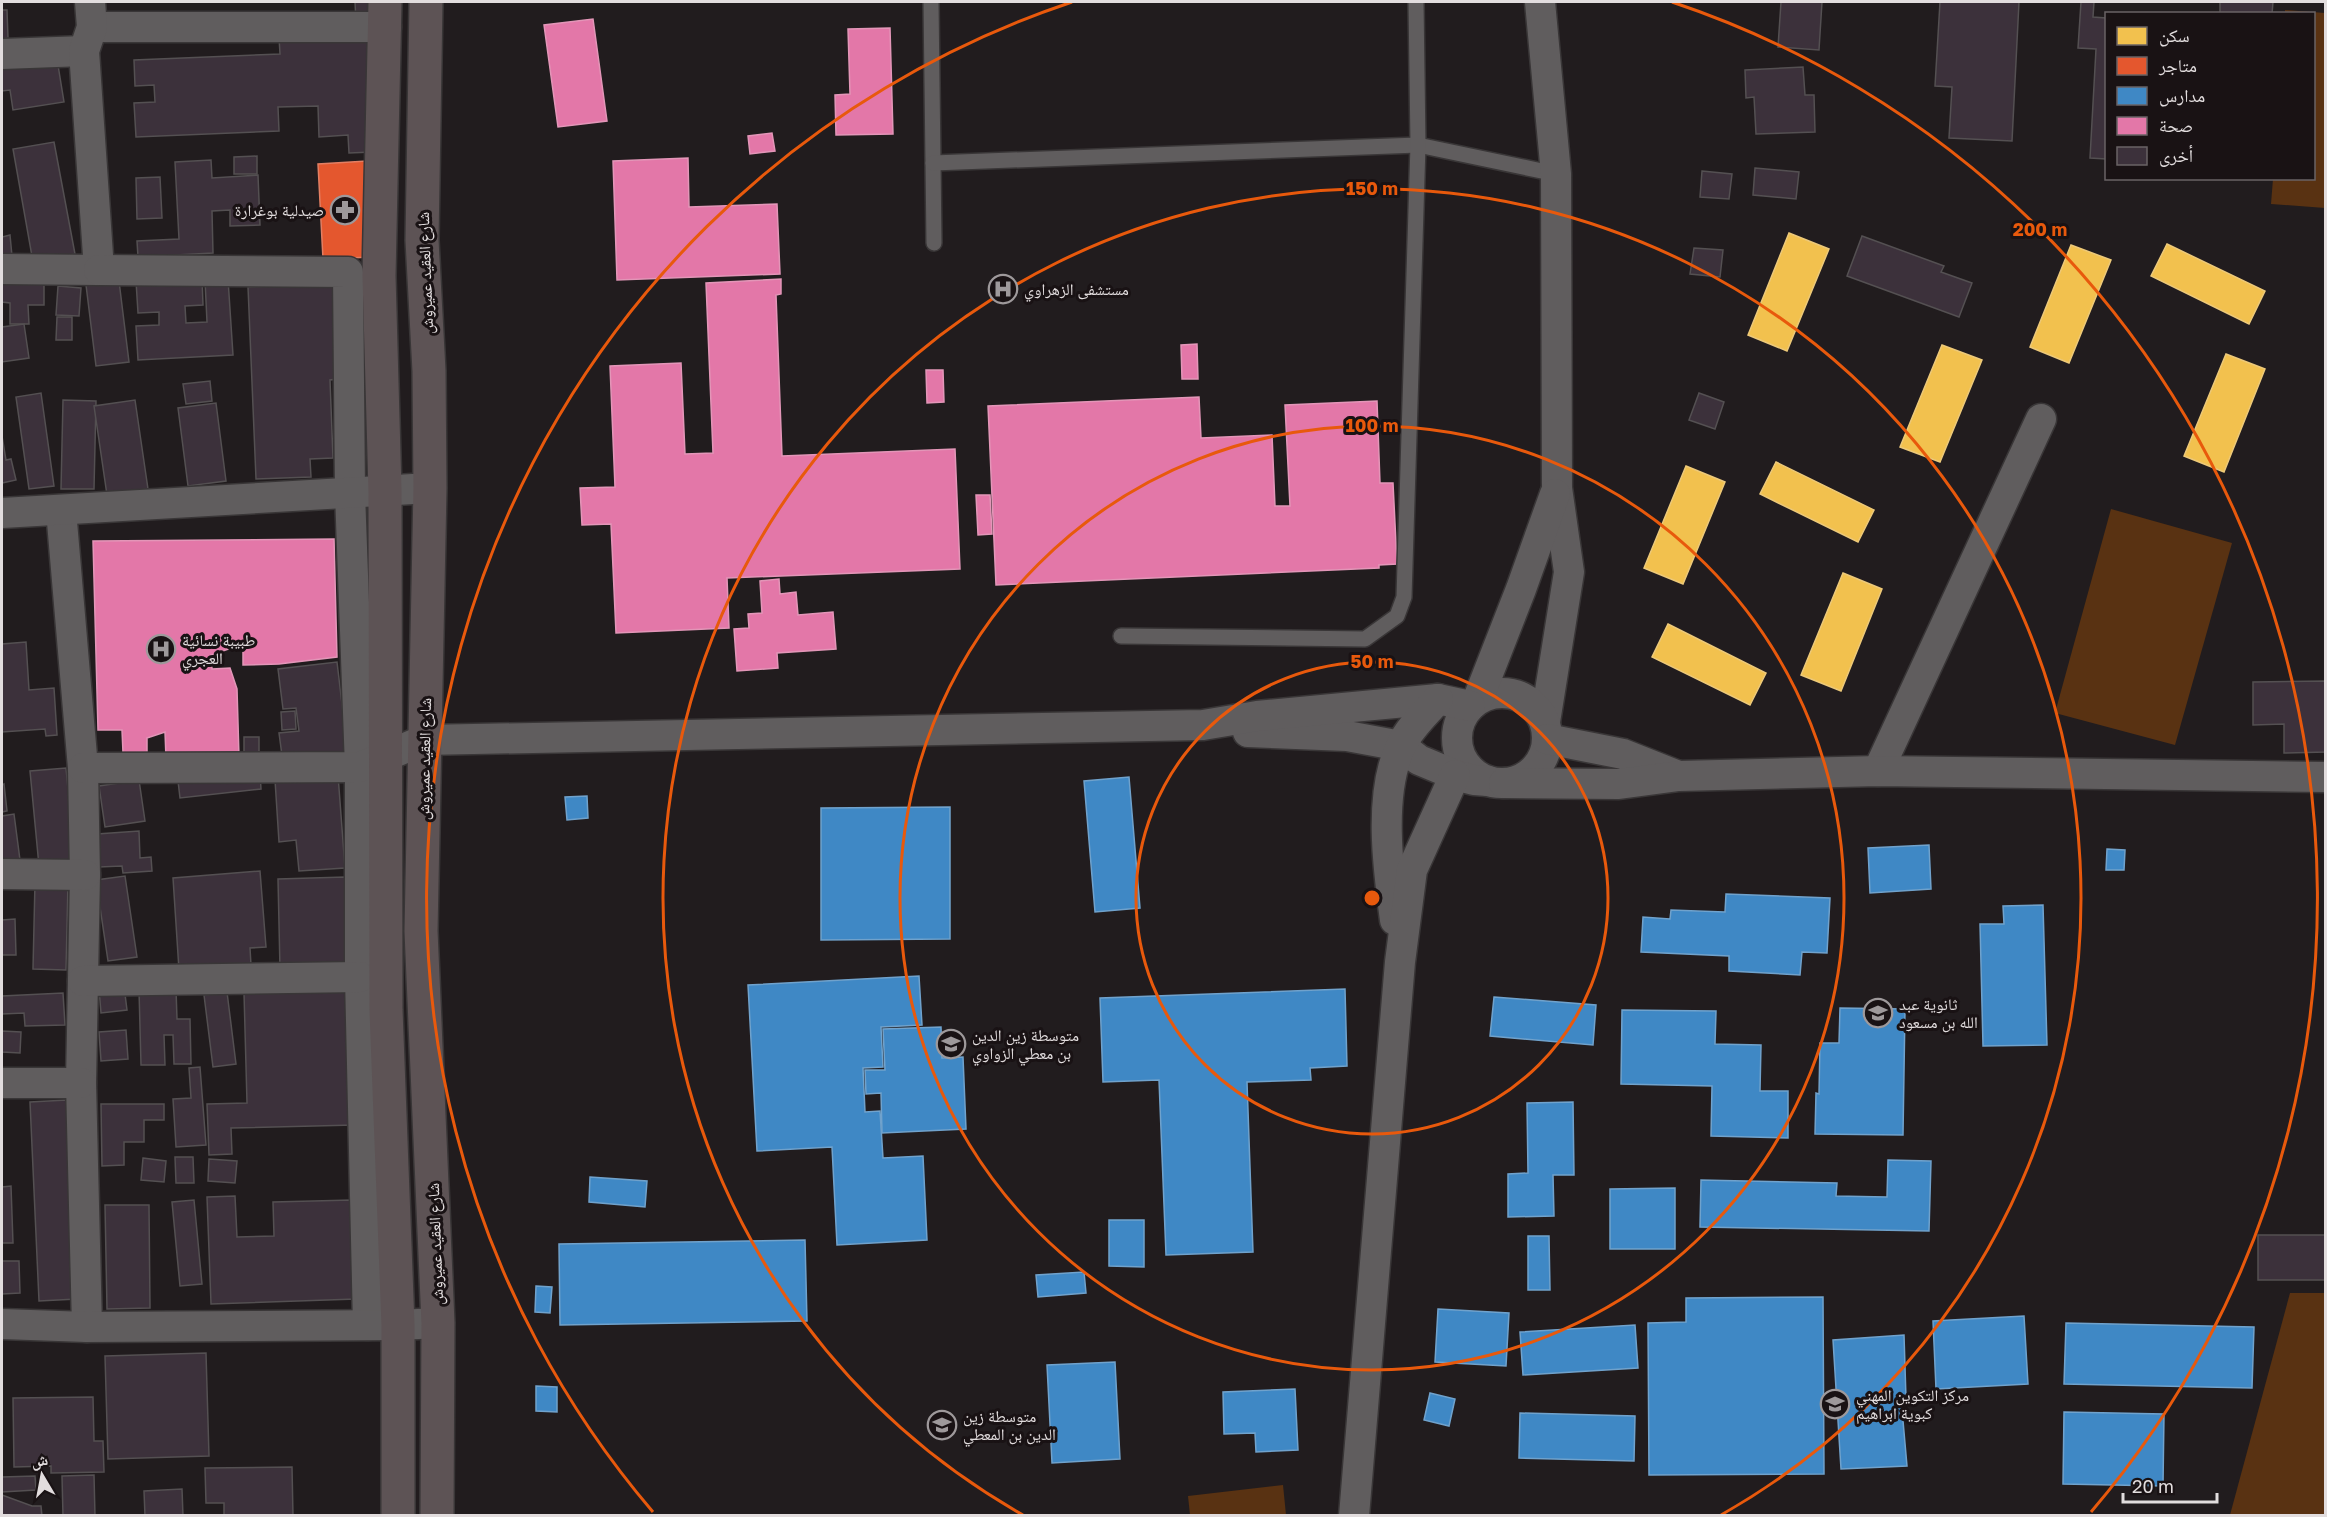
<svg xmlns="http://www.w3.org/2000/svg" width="2327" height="1517" viewBox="0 0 2327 1517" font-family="'Golos Text','Noto Naskh Arabic',sans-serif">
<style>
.green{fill:#593212}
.homes{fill:#f2c14e;stroke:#edc979;stroke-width:1.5}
.shops{fill:#e4572e;stroke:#e37f63;stroke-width:1.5}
.schools{fill:#3f88c5;stroke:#70a2cc;stroke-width:1.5}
.health{fill:#e377a8;stroke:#e396b8;stroke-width:1.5}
.building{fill:#3c313b;stroke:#545052;stroke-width:1.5}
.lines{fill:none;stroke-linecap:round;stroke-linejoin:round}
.service-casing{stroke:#393637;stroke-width:18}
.minor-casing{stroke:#393637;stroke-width:33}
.primary-casing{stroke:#393637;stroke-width:36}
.service{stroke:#605d5e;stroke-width:15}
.minor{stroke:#605d5e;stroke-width:30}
.primary{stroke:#5d5355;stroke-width:33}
.ring{fill:none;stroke:#e8590c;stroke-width:3}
.labels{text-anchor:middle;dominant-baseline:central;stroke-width:6;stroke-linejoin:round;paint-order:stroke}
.poi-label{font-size:16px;fill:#e2ddde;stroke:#191214;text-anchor:start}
.street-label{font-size:16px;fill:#e2ddde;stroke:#191214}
.centre{fill:#e8590c;stroke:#191214;stroke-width:3}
.ring-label{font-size:18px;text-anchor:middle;font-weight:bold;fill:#e8590c;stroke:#191214;stroke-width:6;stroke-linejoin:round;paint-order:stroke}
</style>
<rect width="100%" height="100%" fill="#211c1e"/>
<g class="green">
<polygon points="2285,10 2325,13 2325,208 2271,204 2273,179 2314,178 2314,14 2285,13"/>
<polygon points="2111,509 2232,543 2175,745 2055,713"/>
<polygon points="2290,1293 2325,1293 2325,1515 2230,1515"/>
<polygon points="1283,1485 1286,1515 1190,1515 1188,1496"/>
</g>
<g class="homes">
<polygon points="1789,233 1829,249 1787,351 1748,335"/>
<polygon points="2167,244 2265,291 2249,324 2151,276"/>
<polygon points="2071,245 2111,260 2069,363 2030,347"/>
<polygon points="1942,345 1982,360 1940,462 1900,447"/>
<polygon points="2226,354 2265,369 2224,472 2184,456"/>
<polygon points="1776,462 1874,510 1858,542 1760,494"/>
<polygon points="1686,466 1725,482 1683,584 1644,568"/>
<polygon points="1843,573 1882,589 1841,691 1801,675"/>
<polygon points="1668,624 1766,673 1750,705 1652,657"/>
</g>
<polygon class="shops" points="367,161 372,257 323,259 318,164"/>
<g class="schools">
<polygon points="1129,777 1140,908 1095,912 1084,781"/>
<polygon points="587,796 588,818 567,820 565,797"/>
<polygon points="950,807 950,939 821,940 821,808"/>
<polygon points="1929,845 1931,889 1870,893 1868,848"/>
<polygon points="2107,849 2125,850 2124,870 2106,870"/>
<polygon points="1726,894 1830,898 1827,953 1802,952 1800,975 1729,971 1729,956 1641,952 1643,917 1670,919 1671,910 1725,912"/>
<polygon points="2043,905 2047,1045 1983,1046 1980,924 2004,924 2003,906"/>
<polygon points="919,976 922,1025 881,1027 883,1067 863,1068 865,1112 880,1111 883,1158 923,1156 927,1240 837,1245 832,1147 757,1151 748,985"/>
<polygon points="1345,989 1347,1066 1310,1068 1311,1080 1247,1082 1253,1252 1166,1255 1159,1080 1103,1082 1100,998"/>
<polygon points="1494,997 1596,1005 1593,1045 1490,1036"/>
<polygon points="1840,1008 1905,1009 1903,1135 1815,1134 1816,1093 1819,1094 1820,1043 1839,1043"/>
<polygon points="1622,1010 1716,1011 1715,1044 1761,1045 1760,1091 1788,1091 1788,1138 1711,1136 1712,1086 1621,1084"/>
<polygon points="941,1027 942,1058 963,1057 966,1129 882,1133 881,1093 866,1094 865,1070 885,1070 883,1029"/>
<polygon points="1573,1102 1574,1175 1553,1175 1554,1216 1508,1217 1508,1174 1528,1173 1527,1103"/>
<polygon points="1888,1160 1931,1161 1929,1231 1700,1227 1701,1180 1837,1183 1836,1196 1887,1197"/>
<polygon points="590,1177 647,1181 645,1207 589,1202"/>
<polygon points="1675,1188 1675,1249 1610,1249 1610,1189"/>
<polygon points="1109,1220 1144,1220 1144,1267 1109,1266"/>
<polygon points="1528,1236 1549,1236 1550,1290 1528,1290"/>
<polygon points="805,1240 807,1321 560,1325 559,1244"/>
<polygon points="1084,1272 1086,1293 1038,1297 1036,1275"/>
<polygon points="536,1286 552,1287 550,1313 535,1312"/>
<polygon points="1823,1297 1824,1474 1649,1475 1648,1323 1686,1322 1686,1298"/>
<polygon points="1438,1309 1509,1313 1506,1366 1435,1362"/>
<polygon points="2024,1316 2028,1384 1936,1389 1933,1321"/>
<polygon points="2066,1323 2254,1327 2252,1388 2064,1384"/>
<polygon points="1635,1325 1638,1368 1523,1375 1520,1332"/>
<polygon points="1904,1335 1906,1398 1901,1398 1907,1466 1841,1469 1833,1340"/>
<polygon points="1115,1362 1120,1459 1052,1463 1047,1365"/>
<polygon points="536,1386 557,1387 557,1412 536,1411"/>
<polygon points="1295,1389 1298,1450 1256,1452 1255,1433 1224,1434 1223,1392"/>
<polygon points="1430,1393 1455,1399 1449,1426 1424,1420"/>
<polygon points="2064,1412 2164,1414 2163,1486 2063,1484"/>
<polygon points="1520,1413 1635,1416 1634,1461 1519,1458"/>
</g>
<g class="health">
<polygon points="593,19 607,121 558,127 544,25"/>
<polygon points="890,28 893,134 836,135 835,95 850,94 848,29"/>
<polygon points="772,133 775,151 750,154 748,136"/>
<polygon points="688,158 689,207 777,204 780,274 617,280 613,161"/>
<polygon points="781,279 781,294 776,295 782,456 955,449 960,569 727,578 729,628 616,633 611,524 582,525 580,488 615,487 610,366 681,363 685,454 713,453 706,283"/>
<polygon points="1197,344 1198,379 1182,379 1181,345"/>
<polygon points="926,370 943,370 944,402 927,403"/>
<polygon points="1199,397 1201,438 1272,435 1275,506 1290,506 1285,405 1377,401 1380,483 1393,483 1397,564 1379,565 1379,568 996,585 988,406"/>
<polygon points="976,495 990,495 992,534 978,535"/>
<polygon points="334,539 337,657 279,664 243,665 243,644 211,655 212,669 230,668 237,689 239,757 166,758 165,732 147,738 147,752 123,753 122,730 98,730 93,541"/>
<polygon points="779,579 780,594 796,592 798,615 833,612 836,649 777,653 778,668 737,671 734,629 749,628 748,614 762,613 760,581"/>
</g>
<g class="building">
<polygon points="355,2 373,2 374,22 356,22"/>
<polygon points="1781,2 1822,2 1819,50 1778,47"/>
<polygon points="1940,2 2019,2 2012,141 1949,138 1952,87 1935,86"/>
<polygon points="2081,2 2094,2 2093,17 2106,18 2106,159 2090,158 2096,49 2078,48"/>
<polygon points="2220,2 2273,2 2272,14 2220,14"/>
<polygon points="2,10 7,10 8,38 2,39"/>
<polygon points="368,33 373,152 349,153 348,135 319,137 318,106 278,107 279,131 136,137 134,103 155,102 154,85 135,86 134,60 280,54 279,37"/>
<polygon points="57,59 64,102 13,110 10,90 2,91 2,68"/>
<polygon points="1803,67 1805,95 1814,95 1815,132 1756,134 1754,97 1746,98 1745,70"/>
<polygon points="54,142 75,254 33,262 13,149"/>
<polygon points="257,156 257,174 234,174 234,157"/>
<polygon points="211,160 212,178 258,175 260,225 230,226 230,210 212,211 213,253 138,257 137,241 179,239 175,162"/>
<polygon points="1755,168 1799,172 1796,199 1753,195"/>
<polygon points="1702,171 1732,174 1729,199 1700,197"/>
<polygon points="160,177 162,218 137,219 136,178"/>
<polygon points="10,235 12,256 2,257 2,237"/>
<polygon points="1862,236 1944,266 1941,272 1972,283 1959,317 1847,276"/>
<polygon points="1694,248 1723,250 1720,277 1690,274"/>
<polygon points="202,278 203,305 185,306 186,323 207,322 205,280 228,279 233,355 138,360 136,326 159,325 159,312 138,313 136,281"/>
<polygon points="119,281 129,362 96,366 86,285"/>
<polygon points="2,283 44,283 44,305 28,305 29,324 10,324 10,303 2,302"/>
<polygon points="335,284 338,379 330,380 333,458 310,459 311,477 256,479 248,287"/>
<polygon points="58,286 81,288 79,316 56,315"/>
<polygon points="57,317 72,317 72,340 56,340"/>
<polygon points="24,324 29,358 2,362 2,327"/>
<polygon points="210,381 212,401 186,404 183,384"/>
<polygon points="41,393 54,486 29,489 16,397"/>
<polygon points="1699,393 1724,402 1715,429 1689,420"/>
<polygon points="63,400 96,401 94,489 61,489"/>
<polygon points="135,400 148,489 107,495 94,406"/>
<polygon points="216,403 226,481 188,486 178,408"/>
<polygon points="2,436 6,460 11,459 16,480 2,483"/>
<polygon points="26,642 29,690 54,688 57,735 46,736 45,729 2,732 2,644"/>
<polygon points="337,662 348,755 283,763 279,733 299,731 296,708 283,709 278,669"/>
<polygon points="2326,681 2326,752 2284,753 2284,724 2253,725 2253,682"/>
<polygon points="295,711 296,729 282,730 281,712"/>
<rect x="244" y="737" width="15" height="18"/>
<polygon points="66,768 75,863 39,866 30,771"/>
<polygon points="260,772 261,789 180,798 178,781"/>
<polygon points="338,775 345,868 299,871 296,840 279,842 275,780"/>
<polygon points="139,780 145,821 105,827 99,786"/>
<polygon points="4,784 7,811 2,812 2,785"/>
<polygon points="14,814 20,860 2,862 2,816"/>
<polygon points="139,831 140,858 151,857 152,871 123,873 122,866 99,867 97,834"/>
<polygon points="260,871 266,947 250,948 251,965 179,970 173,878"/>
<polygon points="125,876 137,957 108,961 96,880"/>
<polygon points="345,877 347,966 280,969 278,879"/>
<polygon points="35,882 68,883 66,970 33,969"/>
<polygon points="15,919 16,955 2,955 2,920"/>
<polygon points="124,986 127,1010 101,1013 99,989"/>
<polygon points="176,989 177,1019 190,1019 191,1064 174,1064 173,1035 164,1035 165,1065 141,1065 139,990"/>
<polygon points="350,989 354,1125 231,1128 232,1154 209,1155 207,1104 247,1103 244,993"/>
<polygon points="227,992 236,1064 213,1067 204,995"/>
<polygon points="63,993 65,1025 25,1026 24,1013 2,1014 2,996"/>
<polygon points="126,1030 128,1059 101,1061 99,1032"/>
<polygon points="2,1031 21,1032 20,1053 2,1052"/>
<polygon points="200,1067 206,1145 176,1147 173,1099 191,1098 189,1068"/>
<polygon points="67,1100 77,1299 39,1301 30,1102"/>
<polygon points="101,1104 164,1104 164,1120 144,1120 144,1142 124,1142 124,1165 102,1166"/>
<polygon points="175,1157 193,1157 194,1183 176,1183"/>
<polygon points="143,1158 166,1161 164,1182 141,1180"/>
<polygon points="209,1159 237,1161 235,1183 208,1181"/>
<polygon points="11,1186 13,1243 2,1243 2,1187"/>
<polygon points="235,1196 237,1237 274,1236 273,1202 352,1200 356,1299 211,1304 207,1197"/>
<polygon points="194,1200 202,1284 180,1286 172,1202"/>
<polygon points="105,1205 149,1205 150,1308 107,1309"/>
<rect x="2258" y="1235" width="68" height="45"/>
<polygon points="2,1261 19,1261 20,1293 2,1294"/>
<polygon points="206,1353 209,1456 108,1459 105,1356"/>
<polygon points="93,1397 94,1441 103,1441 104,1472 51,1473 51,1466 14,1467 13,1398"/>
<polygon points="292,1467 293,1516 224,1516 224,1503 206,1503 205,1468"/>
<polygon points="94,1475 95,1516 63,1516 62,1476"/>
<polygon points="35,1476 36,1490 2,1492 2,1477"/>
<polygon points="182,1489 183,1516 145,1516 144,1491"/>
<polygon points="2,1495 32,1506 41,1506 42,1516 2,1516"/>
</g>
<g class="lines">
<g class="service-casing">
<g id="service">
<polyline points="931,2 934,243"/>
<polyline points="933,163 1418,145 1556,174"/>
<polyline points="1121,636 1365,639 1397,616 1404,597 1418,145 1416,2"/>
</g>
</g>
<g class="minor-casing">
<g id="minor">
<polyline points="1540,2 1556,174 1557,488 1569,572 1545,722"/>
<polyline points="92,27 386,27"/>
<polyline points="2,54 84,51"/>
<polyline points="2,269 99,270 84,51 92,27 90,2"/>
<polyline points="99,270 348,272 350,493 360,767 360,977 368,1325"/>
<polyline points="61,510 83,768 85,875 81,1083 87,1327"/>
<polyline points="2,513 430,488"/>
<circle cx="1502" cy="738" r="45"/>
<polyline points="1478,699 1521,589 1555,494"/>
<polyline points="1248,732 1347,736 1401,746 1419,760 1455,775 1474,780 1488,781"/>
<polyline points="1547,739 1623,754 1676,775"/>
<polyline points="83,768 360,767 424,740 1203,725 1257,716 1438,699 1470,706"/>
<polyline points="1878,771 2041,419"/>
<polyline points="1504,783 1619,784 1679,776 1878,771 2326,777"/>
<polyline points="2,874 85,875"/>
<path d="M 1395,920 C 1388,869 1378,793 1401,746 C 1409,728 1426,713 1438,699"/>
<polyline points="83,981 360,977"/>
<polyline points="2,1083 81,1083"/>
<polyline points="2,1324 87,1327 398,1325 438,1323"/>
<polyline points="1354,1516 1400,962 1412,870 1455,775"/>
</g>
</g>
<g class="primary-casing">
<g id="primary">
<polyline points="385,2 379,276 385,491 386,1010 398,1325 398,1516"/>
<polyline points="426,2 422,240 429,371 430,488 421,931 438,1323 437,1516"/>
</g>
</g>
<use href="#service" class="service"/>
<use href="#minor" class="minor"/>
<use href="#primary" class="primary"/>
</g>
<g class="ring">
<circle cx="1372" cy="898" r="236"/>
<circle cx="1372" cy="898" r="472"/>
<path d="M1023 1515A709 709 0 1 1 1721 1515"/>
<path d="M653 1512A945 945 0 0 1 1072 2M1672 2A945 945 0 0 1 2091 1512"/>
</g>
<defs>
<g id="pharmacy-ring" transform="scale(1.5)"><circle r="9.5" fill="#191214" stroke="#9e999b" stroke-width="1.5"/><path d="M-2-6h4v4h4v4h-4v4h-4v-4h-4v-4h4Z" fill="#9e999b"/></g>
<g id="hospital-ring" transform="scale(1.5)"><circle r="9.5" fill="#191214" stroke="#9e999b" stroke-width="1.5"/><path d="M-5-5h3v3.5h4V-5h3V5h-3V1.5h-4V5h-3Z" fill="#9e999b"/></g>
<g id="school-ring" transform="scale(1.5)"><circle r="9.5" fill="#191214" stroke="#9e999b" stroke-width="1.5"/><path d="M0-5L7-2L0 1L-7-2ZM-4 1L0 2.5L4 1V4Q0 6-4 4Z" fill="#9e999b"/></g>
<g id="university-ring" transform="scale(1.5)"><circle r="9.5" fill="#191214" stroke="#9e999b" stroke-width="1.5"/><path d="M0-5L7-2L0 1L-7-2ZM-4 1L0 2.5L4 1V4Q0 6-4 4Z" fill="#9e999b"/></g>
</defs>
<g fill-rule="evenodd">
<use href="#pharmacy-ring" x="345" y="210"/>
<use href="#hospital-ring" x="1003" y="289"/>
<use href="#hospital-ring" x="161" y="649"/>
<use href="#school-ring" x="1878" y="1013"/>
<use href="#school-ring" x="951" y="1044"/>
<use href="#university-ring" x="1835" y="1404"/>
<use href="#school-ring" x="942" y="1425"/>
</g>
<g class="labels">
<g class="poi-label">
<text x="324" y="210" text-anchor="end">صيدلية بوغرارة</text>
<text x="1024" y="289">مستشفى الزهراوي</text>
<text x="182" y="640">طبيبة نسائية<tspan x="182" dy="18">العجري</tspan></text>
<text x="1899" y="1004">ثانوية عبد<tspan x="1899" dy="18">الله بن مسعود</tspan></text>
<text x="972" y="1035">متوسطة زين الدين<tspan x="972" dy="18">بن معطي الزواوي</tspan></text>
<text x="1856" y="1395">مركز التكوين المهني<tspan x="1856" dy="18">كبوية ابراهيم</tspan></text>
<text x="963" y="1416">متوسطة زين<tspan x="963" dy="18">الدين بن المعطي</tspan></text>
</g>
<g class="street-label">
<text transform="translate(425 273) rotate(-92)">شارع العقيد عميروش</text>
<text transform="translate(424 759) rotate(-89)">شارع العقيد عميروش</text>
<text transform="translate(435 1244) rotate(-92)">شارع العقيد عميروش</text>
</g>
</g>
<circle cx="1372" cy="898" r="9" class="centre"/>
<g class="ring-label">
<text x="1372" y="195">150 m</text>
<text x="2040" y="236">200 m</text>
<text x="1372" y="432">100 m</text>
<text x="1372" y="668">50 m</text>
</g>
<rect width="2327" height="1517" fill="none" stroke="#e2ddde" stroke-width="6"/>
<rect x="2105" y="12" width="210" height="168" fill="#191214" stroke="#696365" stroke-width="1.5"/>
<rect x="2117" y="27" width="30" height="18" fill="#f2c14e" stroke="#696365" stroke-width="1.5"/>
<text x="2159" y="42" font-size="18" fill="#e2ddde">سكن</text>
<rect x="2117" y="57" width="30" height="18" fill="#e4572e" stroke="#696365" stroke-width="1.5"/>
<text x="2159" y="72" font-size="18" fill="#e2ddde">متاجر</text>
<rect x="2117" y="87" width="30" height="18" fill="#3f88c5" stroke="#696365" stroke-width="1.5"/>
<text x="2159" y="102" font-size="18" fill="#e2ddde">مدارس</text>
<rect x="2117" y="117" width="30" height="18" fill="#e377a8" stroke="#696365" stroke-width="1.5"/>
<text x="2159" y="132" font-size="18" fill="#e2ddde">صحة</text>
<rect x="2117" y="147" width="30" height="18" fill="#3c313b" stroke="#696365" stroke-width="1.5"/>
<text x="2159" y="162" font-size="18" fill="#e2ddde">أخرى</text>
<g transform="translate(42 1475) rotate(350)" stroke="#191214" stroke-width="4.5" paint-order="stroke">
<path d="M0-4.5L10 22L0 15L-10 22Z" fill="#e2ddde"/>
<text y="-9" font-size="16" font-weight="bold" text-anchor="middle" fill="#e2ddde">ش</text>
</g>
<path d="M2123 1493v9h94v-9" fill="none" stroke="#e2ddde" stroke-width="3"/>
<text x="2132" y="1493" font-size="18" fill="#e2ddde" stroke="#191214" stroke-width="4.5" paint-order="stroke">20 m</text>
</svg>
